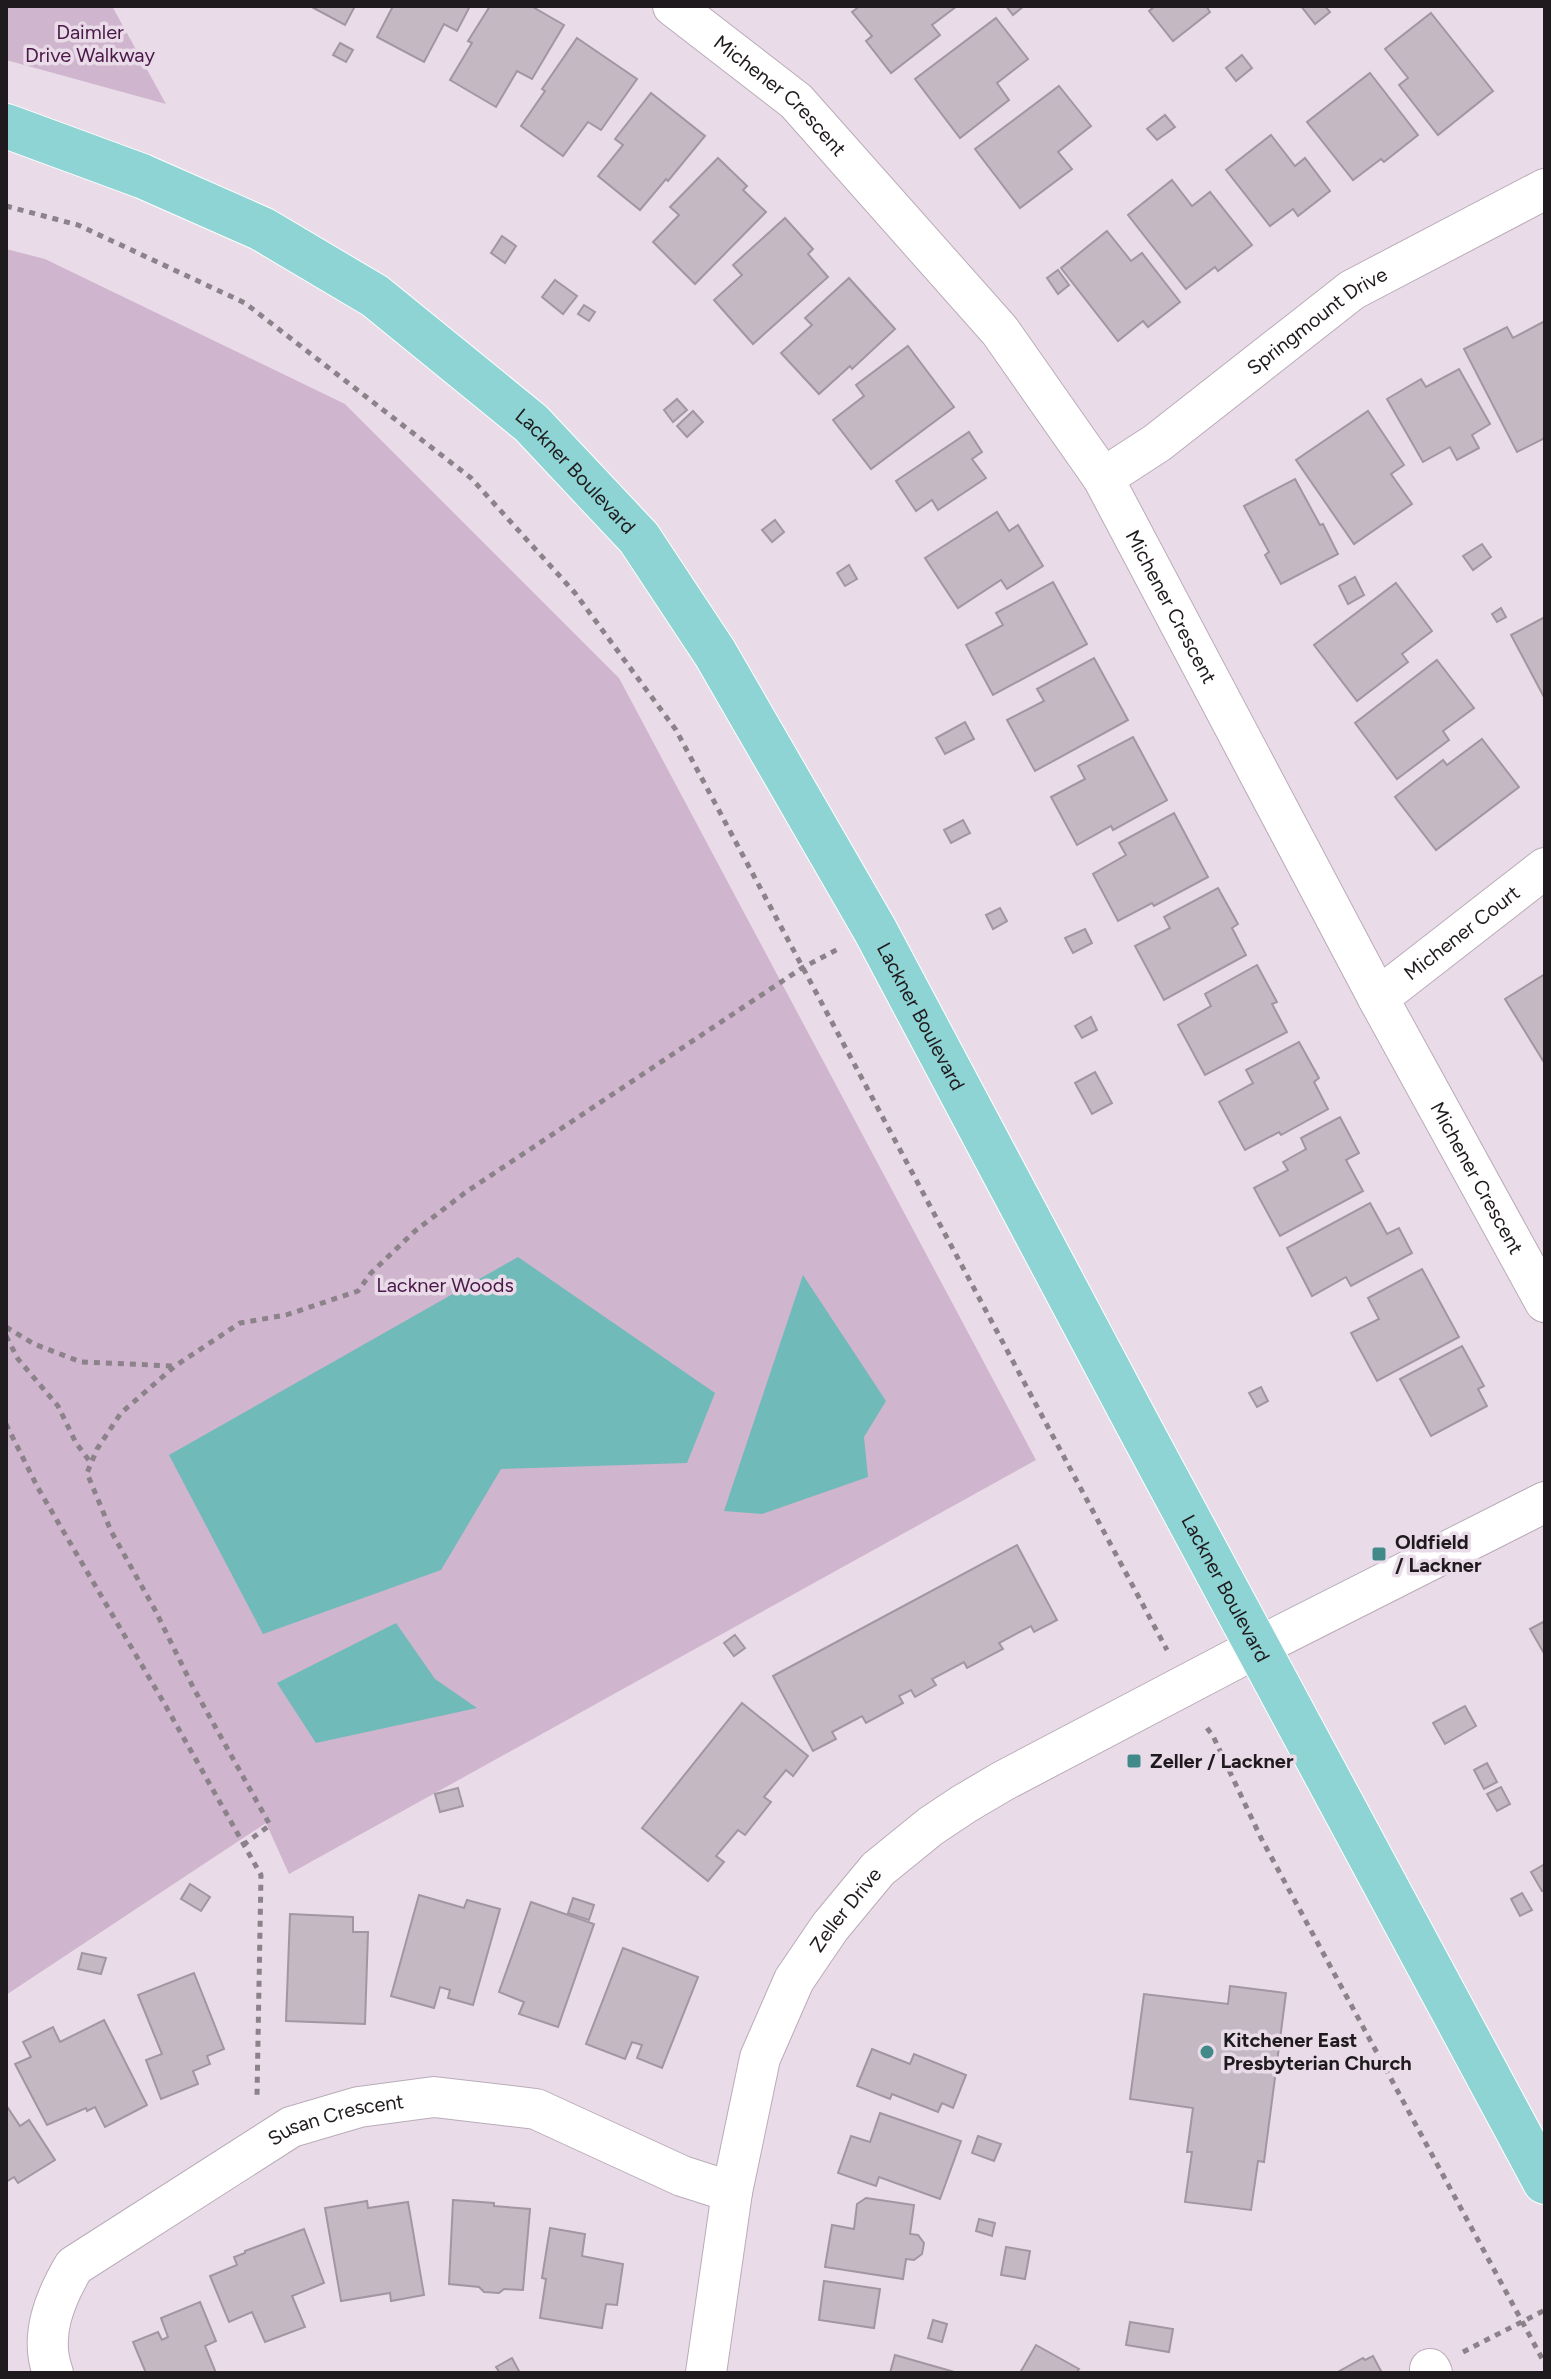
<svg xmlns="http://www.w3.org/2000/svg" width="1551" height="2379" viewBox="0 0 1551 2379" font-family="Figtree,sans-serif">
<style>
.green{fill:#d0b5ce}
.water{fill:#70bab9}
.building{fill:#c4b8c3;stroke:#a296a1;stroke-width:2}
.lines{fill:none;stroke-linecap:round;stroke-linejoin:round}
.minor-casing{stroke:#b9acb8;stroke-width:42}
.major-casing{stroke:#fff;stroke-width:46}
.path{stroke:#8b828a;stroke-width:5;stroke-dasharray:6 6;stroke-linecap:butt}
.minor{stroke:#fff;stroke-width:40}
.major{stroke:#8fd4d4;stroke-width:44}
.poi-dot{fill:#428a8a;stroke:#e9dce8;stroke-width:3}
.labels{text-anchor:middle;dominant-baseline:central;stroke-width:7;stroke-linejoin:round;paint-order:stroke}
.park-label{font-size:20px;fill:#4b184a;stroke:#e9dce8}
.street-label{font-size:20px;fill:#1f1a1e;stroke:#e9dce8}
.poi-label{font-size:20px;font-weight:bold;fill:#1f1a1e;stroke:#e9dce8;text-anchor:start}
</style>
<rect width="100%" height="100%" fill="#e9dce8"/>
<g class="green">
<polygon points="6,6 112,6 166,104 6,60"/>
<polygon points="6,249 45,259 345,404 619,678 1036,1460 289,1874 266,1823 6,1995"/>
</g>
<g class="water">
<polygon points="518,1257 715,1393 687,1463 501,1469 441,1570 263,1634 169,1455"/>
<polygon points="803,1275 886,1401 864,1437 868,1477 762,1514 724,1511"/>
<polygon points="396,1623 435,1679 477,1708 316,1743 277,1683"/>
</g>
<g class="building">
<polygon points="310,6 355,6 345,25"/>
<polygon points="393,6 470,6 457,31 444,24 424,62 377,37"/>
<polygon points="490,6 531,6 564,25 532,79 517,71 496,107 450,80 472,43 468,41"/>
<polygon points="860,6 957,6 932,25 940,35 891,73 866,41 872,36 852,12"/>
<polygon points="1006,6 1024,6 1013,15"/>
<polygon points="1155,6 1206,6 1210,12 1173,41 1149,11"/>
<polygon points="1301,6 1325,6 1330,12 1315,24"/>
<polygon points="1431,13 1493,91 1438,135 1399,85 1408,78 1385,49"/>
<polygon points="996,18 1028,59 997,83 1009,100 960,138 915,79"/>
<polygon points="577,38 637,79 601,130 588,122 563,156 521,126 545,91 542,89"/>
<polygon points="340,43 353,50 346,62 333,55"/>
<polygon points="1242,55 1252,68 1236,81 1226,68"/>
<polygon points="1370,73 1418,135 1384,162 1381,159 1353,180 1307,122"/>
<polygon points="1059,86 1091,126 1058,152 1072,169 1020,208 975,149"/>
<polygon points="651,93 705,136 668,181 666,179 640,210 598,176 623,145 615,139"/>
<polygon points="1165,115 1175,127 1157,140 1147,129"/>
<polygon points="1271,135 1295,166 1305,158 1330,191 1298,216 1293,209 1270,226 1226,170"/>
<polygon points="718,158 747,186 743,190 766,212 695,284 653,242 679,215 670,207"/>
<polygon points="1172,180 1192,206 1210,192 1252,245 1218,271 1215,267 1186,289 1128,215"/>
<polygon points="785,218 813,249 808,254 828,277 753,344 714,300 742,275 733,265"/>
<polygon points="1107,231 1131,261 1142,253 1180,302 1148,327 1143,321 1118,341 1061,268"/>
<polygon points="502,236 516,246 505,263 491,253"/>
<polygon points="1058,270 1069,285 1058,294 1047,278"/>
<polygon points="849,278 895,329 852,369 850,366 819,394 781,353 812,325 805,318"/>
<polygon points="555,280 577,296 563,314 542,297"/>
<polygon points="584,305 595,312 589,321 578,314"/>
<polygon points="1545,321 1545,438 1517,452 1464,349 1507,327 1513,338"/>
<polygon points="908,346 954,407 871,469 833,420 864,396 856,385"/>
<polygon points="1459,369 1490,424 1472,435 1479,448 1457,460 1450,447 1423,462 1387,399 1421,379 1426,387"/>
<polygon points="677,399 687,410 673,422 664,410"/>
<polygon points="693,411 703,422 687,437 677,426"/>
<polygon points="1368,411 1404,465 1391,474 1412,504 1354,544 1296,460"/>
<polygon points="969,432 982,452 972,459 986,478 938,510 932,500 916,511 896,481"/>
<polygon points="1295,479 1320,525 1323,524 1338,554 1281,584 1265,555 1269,552 1244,506"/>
<polygon points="997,512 1009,531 1018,525 1043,566 1007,589 1001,580 958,608 925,558"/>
<polygon points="775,520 784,532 772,542 762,530"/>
<polygon points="1482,544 1491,557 1473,570 1463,556"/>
<polygon points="849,565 857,579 845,586 837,573"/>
<polygon points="1355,577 1364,595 1348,604 1339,586"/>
<polygon points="1053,582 1087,644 993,695 966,645 1003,625 996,613"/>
<polygon points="1396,583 1432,631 1402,654 1408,662 1357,701 1314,645"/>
<polygon points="1501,608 1506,617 1497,622 1492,614"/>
<polygon points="1545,617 1545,699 1511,635"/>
<polygon points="1094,658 1128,720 1035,771 1007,720 1044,701 1037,689"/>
<polygon points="1437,660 1474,708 1443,731 1449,740 1397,779 1355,723"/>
<polygon points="965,722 974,739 945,754 936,738"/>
<polygon points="1133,737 1167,800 1113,830 1111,826 1077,845 1051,797 1085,779 1078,766"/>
<polygon points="1482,739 1519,787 1436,850 1395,797 1443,760 1447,765"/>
<polygon points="1174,813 1208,877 1154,906 1152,903 1118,921 1093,874 1126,855 1119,843"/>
<polygon points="963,820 970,833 951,843 944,830"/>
<polygon points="1218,888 1238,924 1232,928 1246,955 1164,1000 1135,946 1170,928 1164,917"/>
<polygon points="1000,908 1007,921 993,929 986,915"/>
<polygon points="1085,929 1092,943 1073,953 1065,938"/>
<polygon points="1257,965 1277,1002 1272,1004 1287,1032 1205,1075 1178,1025 1211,1006 1205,994"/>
<polygon points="1545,974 1545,1064 1505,999"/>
<polygon points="1091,1017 1097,1030 1082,1038 1075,1026"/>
<polygon points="1299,1042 1319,1078 1314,1082 1328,1109 1281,1135 1279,1132 1245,1150 1219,1102 1253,1083 1246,1070"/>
<polygon points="1095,1072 1112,1103 1092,1114 1075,1083"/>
<polygon points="1340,1117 1359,1153 1346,1160 1363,1191 1280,1236 1254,1188 1288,1170 1283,1162 1306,1149 1301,1138"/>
<polygon points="1370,1203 1387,1234 1399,1228 1412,1253 1351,1286 1346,1277 1312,1296 1287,1248"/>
<polygon points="1422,1269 1459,1337 1377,1381 1351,1333 1379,1319 1368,1298"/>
<polygon points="1462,1346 1484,1386 1478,1389 1487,1406 1431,1436 1400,1379"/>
<polygon points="1261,1387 1268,1401 1257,1407 1249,1393"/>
<polygon points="1017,1545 1057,1620 1034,1632 1031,1626 999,1643 1003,1649 967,1668 964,1662 932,1679 936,1685 915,1697 911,1690 899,1696 903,1703 866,1723 862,1716 832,1732 836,1739 813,1751 773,1676"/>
<polygon points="1545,1621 1545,1655 1530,1629"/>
<polygon points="735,1635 745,1648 734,1656 724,1643"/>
<polygon points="742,1703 808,1756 793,1776 786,1770 764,1797 771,1802 745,1835 738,1830 716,1856 724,1862 708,1881 642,1828"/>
<polygon points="1465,1706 1476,1726 1445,1744 1433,1723"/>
<polygon points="1487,1763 1497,1782 1484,1789 1474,1770"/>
<polygon points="1501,1787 1510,1804 1497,1811 1487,1794"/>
<polygon points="458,1788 463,1806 440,1812 435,1794"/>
<polygon points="1545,1864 1545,1890 1542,1891 1531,1872"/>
<polygon points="190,1884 210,1897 201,1911 181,1899"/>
<polygon points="1522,1893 1532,1910 1520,1916 1511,1899"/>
<polygon points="419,1895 464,1908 467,1900 500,1909 473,2005 448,1998 450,1990 440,1987 434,2008 391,1996"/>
<polygon points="573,1898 594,1905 589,1920 568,1913"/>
<polygon points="531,1902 594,1924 558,2027 519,2014 524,2002 499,1992"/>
<polygon points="290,1914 353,1917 353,1932 368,1932 365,2024 286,2021"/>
<polygon points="623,1948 698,1977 662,2068 637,2058 642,2045 632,2042 625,2059 586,2044"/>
<polygon points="82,1953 106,1958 101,1974 78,1969"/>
<polygon points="194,1973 224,2049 207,2056 210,2064 193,2071 198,2084 161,2099 146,2060 162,2054 138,1995"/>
<polygon points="1230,1986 1286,1993 1264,2162 1258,2161 1251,2210 1185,2202 1192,2152 1187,2152 1193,2108 1130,2099 1144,1994 1228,2004"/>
<polygon points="104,2020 147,2105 105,2127 95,2107 87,2111 86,2108 47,2125 15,2064 31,2057 23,2042 53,2027 60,2042"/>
<polygon points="872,2049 910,2064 914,2054 966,2075 953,2108 942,2103 938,2112 892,2094 890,2099 857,2086"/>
<polygon points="6,2105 20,2126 29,2120 55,2160 18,2183 14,2177 6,2182"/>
<polygon points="880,2113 961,2141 940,2199 879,2177 876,2186 838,2173 851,2136 870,2142"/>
<polygon points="978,2136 1001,2144 994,2161 972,2153"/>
<polygon points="866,2198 914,2205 910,2234 918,2235 924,2243 922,2254 914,2260 906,2259 903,2279 825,2267 832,2225 854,2229 857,2204"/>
<polygon points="453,2200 494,2203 494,2206 530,2209 523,2290 504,2289 499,2293 484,2292 479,2287 449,2284"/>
<polygon points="367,2201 368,2208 408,2202 424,2295 391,2301 390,2293 341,2301 325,2208"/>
<polygon points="979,2219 995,2223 992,2236 976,2231"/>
<polygon points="550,2228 585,2234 582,2256 623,2264 617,2305 606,2304 602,2328 540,2318 546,2279 542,2278"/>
<polygon points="304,2229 324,2283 292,2296 305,2327 265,2342 252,2312 229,2322 210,2276 237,2265 234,2257 245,2253 245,2251"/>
<polygon points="1006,2247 1030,2251 1025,2279 1001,2275"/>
<polygon points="824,2281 880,2289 874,2328 819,2320"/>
<polygon points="200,2302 216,2341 205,2346 216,2373 146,2373 133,2342 158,2332 162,2340 168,2337 161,2318"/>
<polygon points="933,2320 947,2324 942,2342 928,2338"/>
<polygon points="1130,2322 1173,2329 1169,2352 1126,2345"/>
<polygon points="1036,2345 1079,2369 1076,2373 1020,2373"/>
<polygon points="895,2355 958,2373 890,2373"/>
<polygon points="1373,2356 1382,2373 1336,2373 1363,2358 1365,2360"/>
<polygon points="512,2358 520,2373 500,2373 496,2367"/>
</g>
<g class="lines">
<g class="minor-casing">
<g id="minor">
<path id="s1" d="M 673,6 L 796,101 L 1000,331 L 1103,478 L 1378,998 L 1545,1302"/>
<path id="s2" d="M 1103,478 L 1157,443 L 1352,290 L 1545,189"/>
<path id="s3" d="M 1378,998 L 1545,868"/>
<polyline points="1430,2369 1432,2373"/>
<path id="s4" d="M 53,2373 C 39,2336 55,2298 74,2266 L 291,2127 L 359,2107 L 434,2097 L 536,2109 L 682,2176 L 732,2192"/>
<path id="s5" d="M 706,2373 L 732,2192 L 760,2058 L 794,1980 L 830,1927 L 878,1869 L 931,1826 L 964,1804 L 1003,1781 L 1258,1647 L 1545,1502"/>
</g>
</g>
<g class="major-casing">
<g id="major">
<path id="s6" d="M 6,126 L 142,176 L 262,229 L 375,296 L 531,423 L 639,538 L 715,653 L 875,930 L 1138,1425 L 1545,2182"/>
</g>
</g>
<g class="path">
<polyline points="6,206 78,225 245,303 471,478 575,593 676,730 1167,1650"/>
<polyline points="6,1327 34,1344 81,1362 174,1366"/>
<polyline points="6,1336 18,1359 58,1406 76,1443 91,1463"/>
<polyline points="6,1424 38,1488 164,1703 261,1875 257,2096"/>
<polyline points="1207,1728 1213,1736 1261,1838 1545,2364"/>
<polyline points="243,1845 270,1825 193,1687 155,1610 111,1531 87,1473 97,1449 121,1413 175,1366 240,1323 286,1315 358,1291 371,1273 415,1231 466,1192 802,968 840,948"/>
<polyline points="1463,2352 1545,2310"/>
</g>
<use href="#minor" class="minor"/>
<use href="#major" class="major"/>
</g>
<g class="poi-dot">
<rect x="1371" y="1546" width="16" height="16" rx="4"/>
<rect x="1126" y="1753" width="16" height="16" rx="4"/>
<circle cx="1207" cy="2052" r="8"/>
</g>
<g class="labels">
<g class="park-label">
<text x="90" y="32">Daimler<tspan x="90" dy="23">Drive Walkway</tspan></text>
<text x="445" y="1285">Lackner Woods</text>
</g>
<g class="street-label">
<text stroke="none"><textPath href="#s1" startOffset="140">Michener Crescent</textPath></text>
<text stroke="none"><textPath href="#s2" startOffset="266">Springmount Drive</textPath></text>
<text stroke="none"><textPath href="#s6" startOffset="674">Lackner Boulevard</textPath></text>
<text stroke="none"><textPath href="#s1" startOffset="788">Michener Crescent</textPath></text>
<text stroke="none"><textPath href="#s3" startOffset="106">Michener Court</textPath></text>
<text stroke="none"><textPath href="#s6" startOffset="1322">Lackner Boulevard</textPath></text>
<text stroke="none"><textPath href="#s1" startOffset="1436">Michener Crescent</textPath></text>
<text stroke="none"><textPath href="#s6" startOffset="1970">Lackner Boulevard</textPath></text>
<text stroke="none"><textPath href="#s5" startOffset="492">Zeller Drive</textPath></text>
<text stroke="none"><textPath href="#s4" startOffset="416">Susan Crescent</textPath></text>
</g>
<g class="poi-label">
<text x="1395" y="1542">Oldfield<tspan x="1395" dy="23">/ Lackner</tspan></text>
<text x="1150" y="1761">Zeller / Lackner</text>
<text x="1223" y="2040">Kitchener East<tspan x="1223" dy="23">Presbyterian Church</tspan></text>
</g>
</g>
<rect width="1551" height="2379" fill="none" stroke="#1f1a1e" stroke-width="16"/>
</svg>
